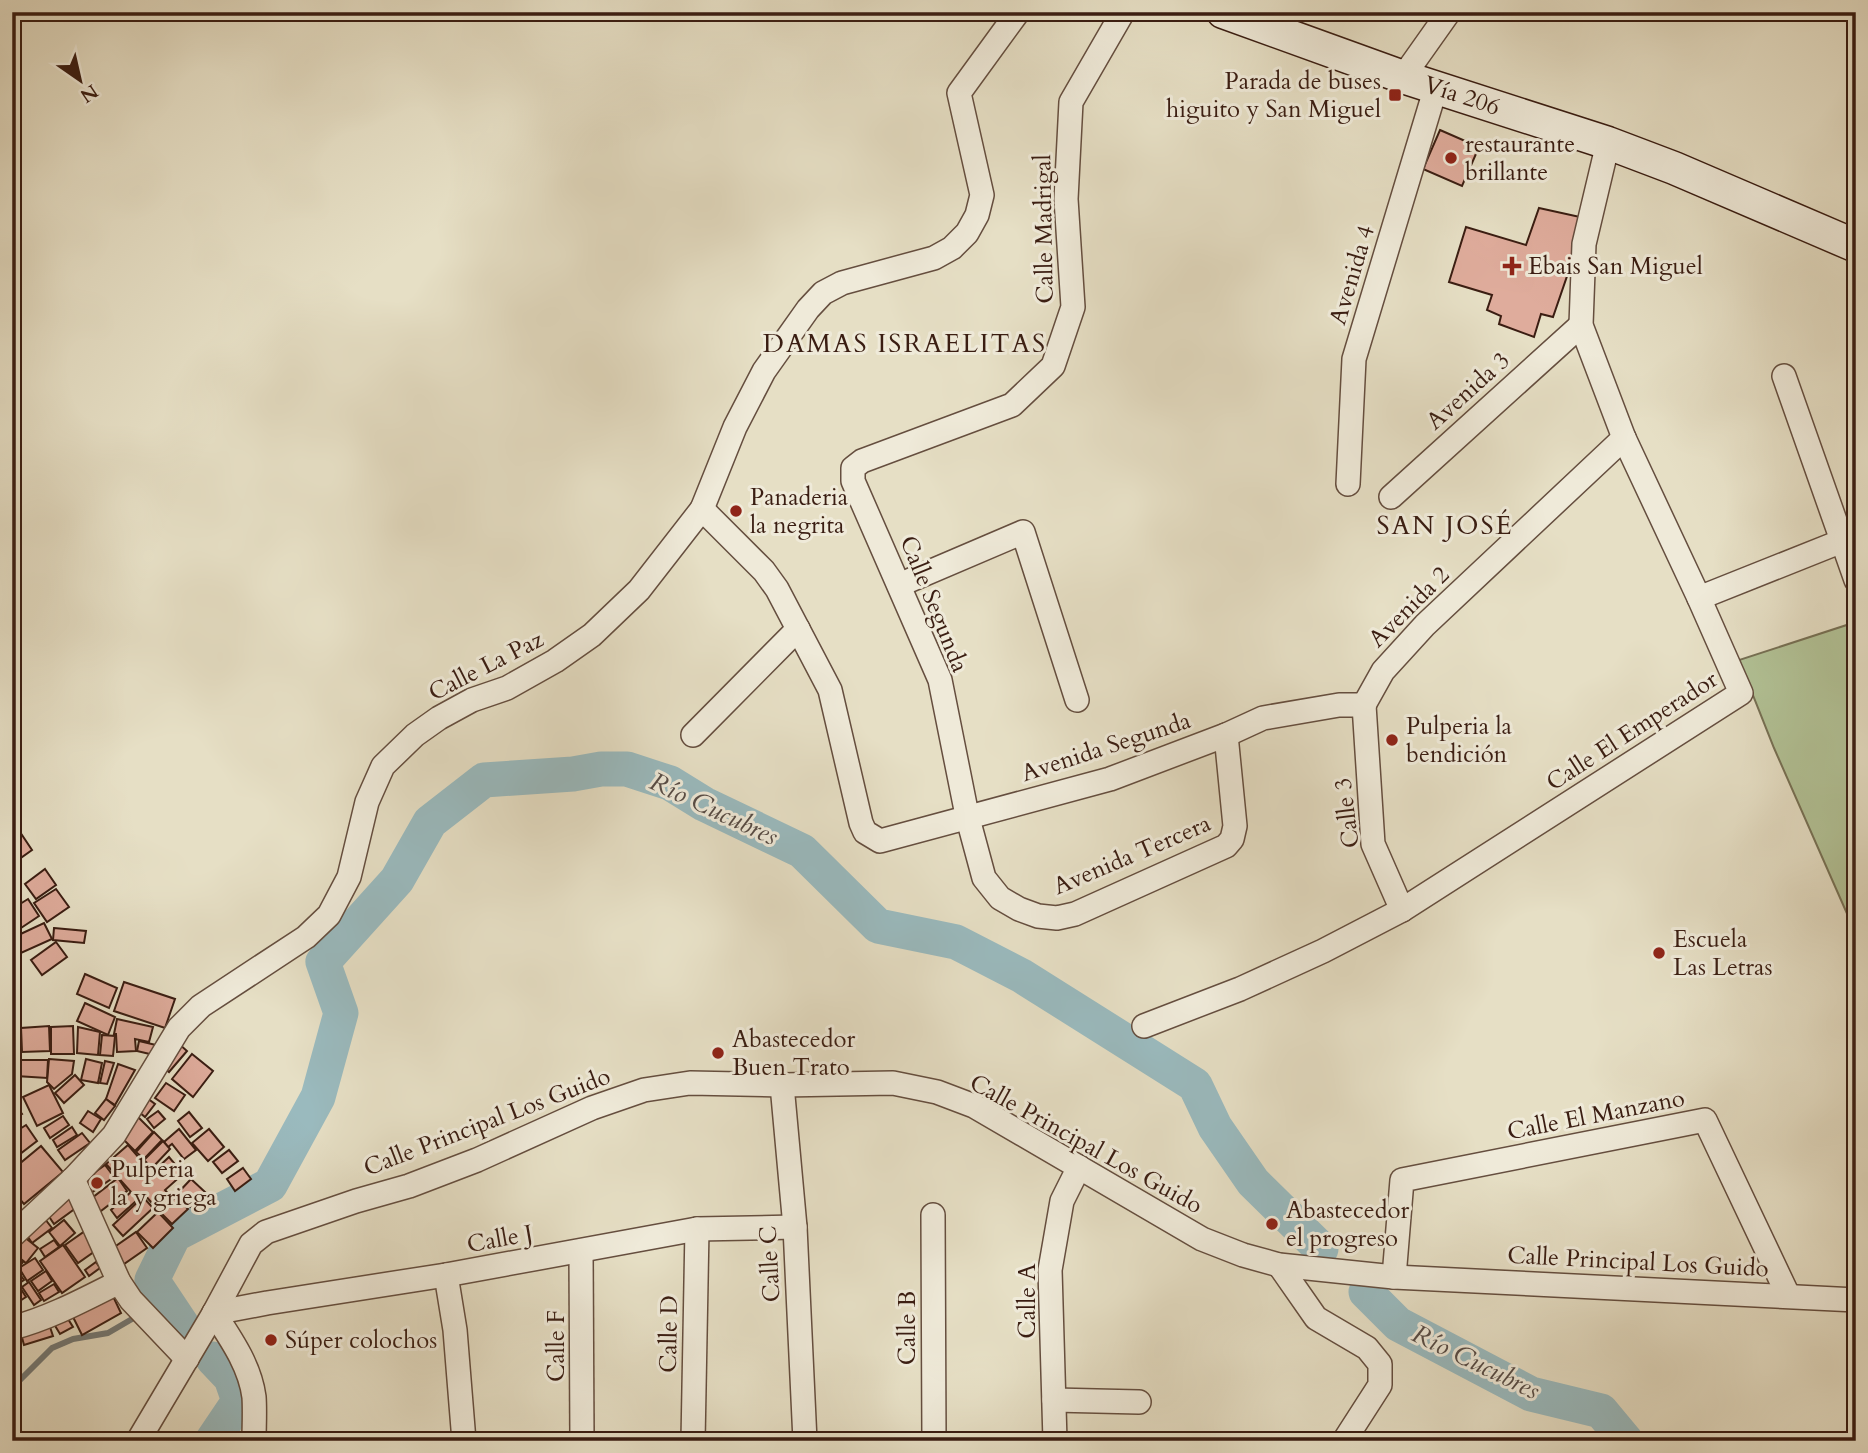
<svg xmlns="http://www.w3.org/2000/svg" width="1868" height="1453" viewBox="0 0 1868 1453" font-family="Cardo,serif">
<style>
.green{fill:#b2c296;stroke:#767054;stroke-width:2}
.lines{fill:none;stroke-linecap:round;stroke-linejoin:round}
.stream{stroke:#747b79;stroke-width:6}
.river{stroke:#9ababe;stroke-width:35}
.building{fill:#dfac9c;stroke:#3a1d12;stroke-width:2}
.street-casing{stroke:#654e3f;stroke-width:26}
.secondary-casing{stroke:#3a1d12;stroke-width:35}
.street{stroke:#efead9;stroke-width:23}
.secondary{stroke:#efead9;stroke-width:32}
.poi-dot{fill:#8f2418;stroke:#efead9;stroke-width:2.5}
.labels{text-anchor:middle;dominant-baseline:central;stroke-width:6;stroke-linejoin:round;paint-order:stroke}
.poi-label{font-size:24px;fill:#3a1d12;stroke:#efead9;text-anchor:start}
.street-label{font-size:24px;fill:#3a1d12;stroke:#efead9}
.neighbourhood-label{font-size:26px;letter-spacing:2px;fill:#3a1d12;stroke:#efead9}
.water-label{font-size:26px;font-style:italic;fill:#574c46;stroke:#efead9}
</style>
<rect width="100%" height="100%" fill="#e6dfc5"/>
<filter id="stains"><feTurbulence type="fractalNoise" baseFrequency=".00286" numOctaves="4"/><feColorMatrix values="0 0 0 0 .2 0 0 0 0 .09 0 0 0 0 .02 0 0 0 .5 -.17"/></filter>
<radialGradient id="worn" r=".72"><stop offset=".6" stop-color="#630" stop-opacity="0"/><stop offset="1" stop-color="#630" stop-opacity=".3"/></radialGradient>
<polygon class="green" points="1856,622 1856,934 1774,748 1739,660"/>
<g class="lines">
<g class="stream">
<polyline points="149,1308 161,1297"/>
<polyline points="12,1388 52,1348 73,1339 108,1333 132,1319"/>
</g>
<g class="river">
<polyline points="1366,1292 1398,1324 1531,1394 1601,1411 1626,1441"/>
<polyline points="182,1325 152,1280 174,1235 270,1185 318,1097 341,1013 323,962 397,880 430,822 484,780 573,774 601,769 627,769 670,783 704,804 802,851 878,926 956,942 1022,976 1195,1085 1215,1127 1253,1182 1321,1249"/>
<polyline points="212,1441 239,1401 231,1378 213,1359"/>
</g>
</g>
<g class="building">
<polygon points="1440,130 1479,147 1462,186 1423,169"/>
<polygon points="1539,208 1580,217 1576,250 1553,317 1541,314 1534,337 1499,324 1501,316 1487,310 1492,295 1449,282 1466,227 1526,245"/>
<polygon points="20,832 32,850 15,862 12,858 12,837"/>
<polygon points="45,869 56,885 36,899 25,884"/>
<polygon points="14,889 21,900 12,906 12,890"/>
<polygon points="56,889 69,907 47,922 34,903"/>
<polygon points="28,899 39,916 12,934 12,909"/>
<polygon points="44,923 52,939 12,957 12,938"/>
<polygon points="54,928 86,931 84,943 53,940"/>
<polygon points="56,942 67,957 42,975 31,960"/>
<polygon points="85,974 117,988 109,1008 77,994"/>
<polygon points="124,982 175,999 165,1028 114,1011"/>
<polygon points="85,1003 115,1017 108,1035 77,1021"/>
<polygon points="117,1019 153,1027 149,1042 135,1039 136,1051 117,1052 116,1034 114,1034"/>
<polygon points="49,1026 50,1051 22,1052 21,1028"/>
<polygon points="73,1026 74,1054 51,1054 51,1027"/>
<polygon points="16,1027 18,1050 12,1051 12,1028"/>
<polygon points="78,1027 100,1032 98,1055 77,1053"/>
<polygon points="102,1035 115,1036 113,1056 100,1055"/>
<polygon points="139,1041 156,1045 154,1055 137,1051"/>
<polygon points="178,1043 187,1051 169,1072 159,1064"/>
<polygon points="192,1054 213,1071 193,1097 172,1079"/>
<polygon points="49,1059 74,1061 72,1074 54,1089 47,1082"/>
<polygon points="86,1059 102,1063 98,1083 81,1080"/>
<polygon points="14,1060 48,1060 47,1078 16,1076"/>
<polygon points="105,1061 114,1063 107,1084 100,1083"/>
<polygon points="118,1064 135,1070 115,1105 106,1099"/>
<polygon points="75,1075 84,1085 64,1103 55,1093"/>
<polygon points="166,1083 185,1095 174,1111 155,1098"/>
<polygon points="49,1085 63,1113 37,1126 23,1097"/>
<polygon points="143,1095 155,1104 145,1117 133,1107"/>
<polygon points="106,1099 115,1106 104,1120 95,1113"/>
<polygon points="12,1100 22,1114 12,1120"/>
<polygon points="88,1111 101,1119 93,1132 80,1123"/>
<polygon points="158,1111 165,1119 154,1128 147,1119"/>
<polygon points="189,1112 202,1128 190,1137 178,1121"/>
<polygon points="136,1115 153,1132 135,1151 118,1134"/>
<polygon points="63,1116 69,1125 50,1138 44,1128"/>
<polygon points="26,1125 37,1141 20,1154 12,1143 12,1134"/>
<polygon points="72,1127 77,1135 57,1147 53,1140"/>
<polygon points="179,1129 196,1150 184,1159 172,1144 168,1147 164,1142"/>
<polygon points="209,1129 224,1147 208,1161 192,1143"/>
<polygon points="154,1132 162,1140 144,1159 136,1152"/>
<polygon points="82,1133 90,1143 65,1160 58,1150"/>
<polygon points="163,1141 170,1149 152,1168 144,1160"/>
<polygon points="128,1145 152,1173 169,1157 183,1174 165,1190 172,1198 158,1210 144,1194 117,1218 111,1210 131,1192 106,1164"/>
<polygon points="41,1146 63,1172 24,1204 12,1190 12,1170"/>
<polygon points="229,1150 238,1161 222,1173 213,1162"/>
<polygon points="105,1165 114,1177 88,1195 80,1183"/>
<polygon points="243,1168 251,1179 235,1191 227,1179"/>
<polygon points="118,1178 127,1191 97,1214 88,1201"/>
<polygon points="191,1179 205,1192 190,1207 176,1195"/>
<polygon points="71,1190 80,1205 54,1224 44,1209"/>
<polygon points="143,1197 153,1208 123,1236 113,1225"/>
<polygon points="176,1197 188,1209 172,1224 160,1212"/>
<polygon points="158,1212 173,1228 153,1248 137,1232"/>
<polygon points="41,1214 52,1228 32,1243 22,1228"/>
<polygon points="64,1220 75,1233 60,1246 49,1232"/>
<polygon points="85,1231 98,1249 78,1263 65,1245"/>
<polygon points="18,1232 38,1248 26,1263 12,1252 12,1238"/>
<polygon points="136,1232 147,1248 124,1264 113,1248"/>
<polygon points="54,1240 59,1247 45,1257 40,1249"/>
<polygon points="63,1245 85,1277 62,1293 40,1261"/>
<polygon points="12,1254 23,1262 14,1274 12,1272"/>
<polygon points="35,1258 43,1270 27,1281 19,1268"/>
<polygon points="96,1262 100,1268 89,1276 85,1270"/>
<polygon points="46,1271 52,1281 38,1291 31,1281"/>
<polygon points="19,1273 24,1280 12,1288 12,1277"/>
<polygon points="29,1282 41,1300 34,1305 22,1287"/>
<polygon points="54,1284 59,1292 44,1301 39,1293"/>
<polygon points="19,1286 26,1297 12,1306 12,1290"/>
<polygon points="110,1290 121,1313 82,1335 70,1311"/>
<polygon points="63,1311 73,1327 60,1334 51,1319"/>
<polygon points="48,1321 53,1336 24,1345 20,1330"/>
</g>
<g class="lines">
<g class="street-casing">
<g id="street">
<polyline points="1123,12 1071,102 1066,199 1073,307 1053,366 1012,405 862,461 853,468 853,481 940,680 967,815 984,878 1000,898 1019,909 1038,916 1057,918 1075,914 1226,846 1232,839 1235,826 1226,735"/>
<polyline points="1403,77 1449,12"/>
<polyline points="1784,376 1856,580"/>
<polyline points="1348,484 1354,359 1436,87"/>
<polyline points="1391,497 1581,325"/>
<polyline points="702,509 764,571 777,589 830,690 861,823 865,832 880,841 1110,779 1226,735 1263,718 1339,705 1364,705"/>
<polyline points="899,585 1023,532 1077,700"/>
<polyline points="1699,598 1842,541"/>
<polyline points="1364,705 1383,671 1425,625 1624,438"/>
<polyline points="1364,705 1373,844 1402,910"/>
<polyline points="693,735 798,629"/>
<polyline points="1144,1026 1240,989 1323,951 1402,910 1741,693 1699,598 1624,438 1581,325 1584,244 1608,143"/>
<polyline points="782,1085 795,1227 805,1441"/>
<polyline points="73,1179 119,1282 131,1300 187,1359"/>
<polyline points="933,1215 934,1441"/>
<polyline points="12,1236 73,1179 114,1135 179,1028 201,1006 306,937 329,915 349,877 367,802 383,766 415,735 439,718 472,700 507,688 555,661 592,635 639,590 702,509 735,427 764,371 808,309 823,293 842,283 934,258 952,248 967,233 977,215 982,195 959,93 1018,12"/>
<polyline points="581,1251 582,1441"/>
<polyline points="1279,1265 1316,1318 1367,1348 1380,1364 1380,1385 1344,1441"/>
<polyline points="446,1275 455,1330 464,1441"/>
<polyline points="1394,1277 1402,1180 1705,1120 1788,1295"/>
<polyline points="214,1313 267,1303 446,1275 697,1229 795,1227"/>
<path d="M 214,1313 C 231,1339 250,1366 254,1397 C 255,1411 254,1427 254,1441"/>
<path d="M 12,1328 C 50,1318 85,1299 119,1282"/>
<polyline points="1054,1400 1139,1402"/>
<polyline points="138,1441 214,1313 251,1244 266,1232 356,1201 409,1186 477,1160 592,1108 644,1090 690,1083 782,1085 893,1083 937,1092 974,1106 1202,1239 1243,1255 1279,1265 1394,1277 1856,1300"/>
<polyline points="693,1441 697,1229"/>
<polyline points="1055,1441 1050,1270 1062,1201 1079,1167"/>
</g>
</g>
<g class="secondary-casing">
<polyline id="secondary" points="1223,12 1403,77 1608,143 1674,168 1856,246"/>
</g>
<use href="#street" class="street"/>
<use href="#secondary" class="secondary"/>
</g>
<g class="poi-dot">
<rect x="1388" y="88" width="14" height="14" rx="3.5"/>
<circle cx="1451" cy="158" r="7"/>
<path d="M1508.5 255.5h7v7h7v7h-7v7h-7v-7h-7v-7h7z"/>
<circle cx="736" cy="511" r="7"/>
<circle cx="1392" cy="740" r="7"/>
<circle cx="1659" cy="953" r="7"/>
<circle cx="718" cy="1053" r="7"/>
<circle cx="97" cy="1183" r="7"/>
<circle cx="1272" cy="1224" r="7"/>
<circle cx="271" cy="1340" r="7"/>
</g>
<g class="labels">
<g class="poi-label">
<text x="1381" y="81" text-anchor="end">Parada de buses<tspan x="1381" dy="28">higuito y San Miguel</tspan></text>
<text x="1465" y="144">restaurante<tspan x="1465" dy="28">brillante</tspan></text>
<text x="1528" y="266">Ebais San Miguel</text>
<text x="750" y="497">Panaderia<tspan x="750" dy="28">la negrita</tspan></text>
<text x="1406" y="726">Pulperia la<tspan x="1406" dy="28">bendición</tspan></text>
<text x="1673" y="939">Escuela<tspan x="1673" dy="28">Las Letras</tspan></text>
<text x="732" y="1039">Abastecedor<tspan x="732" dy="28">Buen Trato</tspan></text>
<text x="111" y="1169">Pulperia<tspan x="111" dy="28">la y griega</tspan></text>
<text x="1286" y="1210">Abastecedor<tspan x="1286" dy="28">el progreso</tspan></text>
<text x="285" y="1340">Súper colochos</text>
</g>
<g class="street-label">
<text transform="translate(1462 96) rotate(18)">Vía 206</text>
<text transform="translate(1044 229) rotate(-91)">Calle Madrigal</text>
<text transform="translate(1352 275) rotate(-73)">Avenida 4</text>
<text transform="translate(1468 391) rotate(-42)">Avenida 3</text>
<text transform="translate(934 604) rotate(68)">Calle Segunda</text>
<text transform="translate(1409 607) rotate(-45)">Avenida 2</text>
<text transform="translate(486 666) rotate(-27)">Calle La Paz</text>
<text transform="translate(1632 731) rotate(-33)">Calle El Emperador</text>
<text transform="translate(1106 747) rotate(-18)">Avenida Segunda</text>
<text transform="translate(1347 813) rotate(-97)">Calle 3</text>
<text transform="translate(1132 855) rotate(-23)">Avenida Tercera</text>
<text transform="translate(1596 1115) rotate(-11)">Calle El Manzano</text>
<text transform="translate(487 1122) rotate(-21)">Calle Principal Los Guido</text>
<text transform="translate(1086 1144) rotate(29)">Calle Principal Los Guido</text>
<text transform="translate(500 1239) rotate(-10)">Calle J</text>
<text transform="translate(1638 1262) rotate(3)">Calle Principal Los Guido</text>
<text transform="translate(770 1264) rotate(-93)">Calle C</text>
<text transform="translate(1027 1301) rotate(-90)">Calle A</text>
<text transform="translate(907 1328) rotate(-90)">Calle B</text>
<text transform="translate(669 1334) rotate(-89)">Calle D</text>
<text transform="translate(556 1346) rotate(-90)">Calle F</text>
</g>
<g class="neighbourhood-label">
<text x="905" y="343">DAMAS ISRAELITAS</text>
<text x="1445" y="525">SAN JOSÉ</text>
</g>
<g class="water-label">
<text transform="translate(714 809) rotate(25)">Río Cucubres</text>
<text transform="translate(1476 1362) rotate(26)">Río Cucubres</text>
</g>
</g>
<rect width="1868" height="1453" fill="none" stroke="#e6dfc5" stroke-width="42"/>
<rect x="14" y="14" width="1840" height="1425" fill="none" stroke="#3a1d12" stroke-width="3.5"/>
<rect x="21" y="21" width="1826" height="1411" fill="none" stroke="#3a1d12" stroke-width="2"/>
<g transform="translate(80 80) rotate(146)" stroke="#efead9" stroke-width="5" paint-order="stroke">
<path d="M0-5L12 26L0 18L-12 26Z" fill="#3a1d12"/>
<text y="-10" font-size="19" font-weight="bold" text-anchor="middle" fill="#3a1d12">N</text>
</g>
<rect width="100%" height="100%" filter="url(#stains)"/>
<rect width="100%" height="100%" fill="url(#worn)"/>
</svg>
